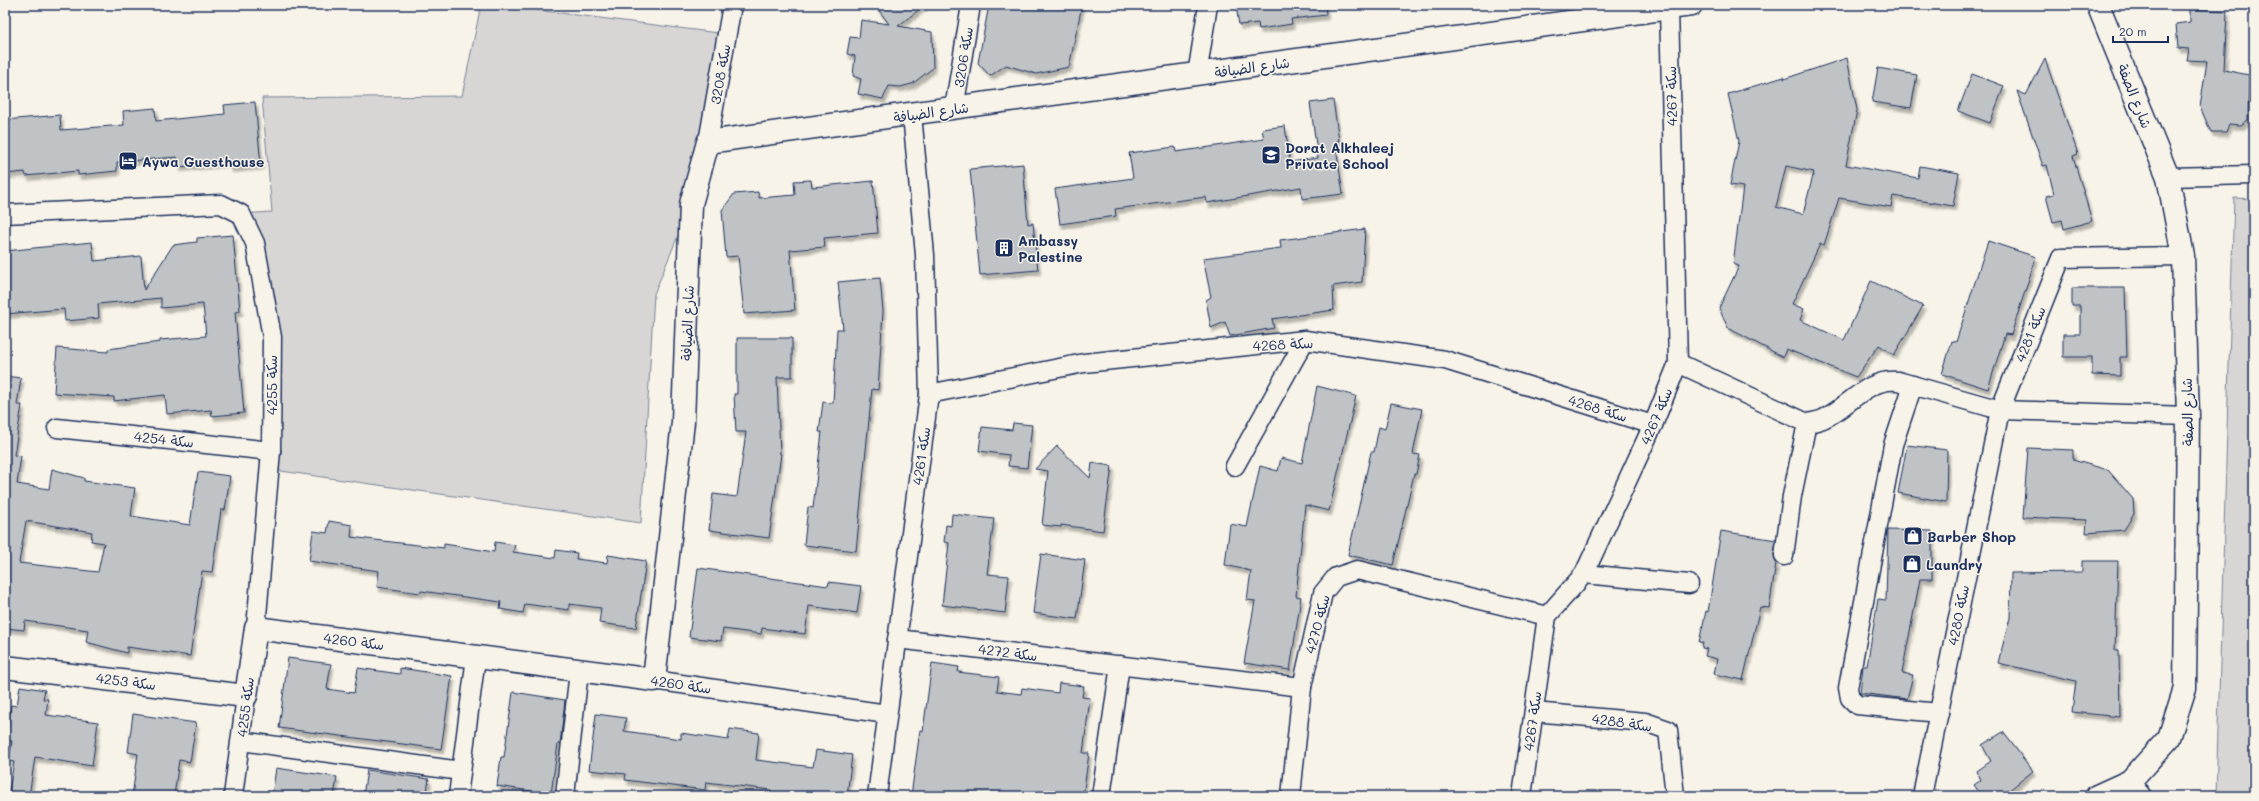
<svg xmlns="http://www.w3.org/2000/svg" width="2259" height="801" viewBox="0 0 2259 801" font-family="Mali,'Playpen Sans Arabic',sans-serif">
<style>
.green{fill:#d7d6d4;stroke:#798299}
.building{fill:#c0c3c5;stroke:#1b2f5e;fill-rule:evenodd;filter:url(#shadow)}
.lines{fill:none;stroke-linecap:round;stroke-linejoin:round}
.minor-casing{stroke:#1b2f5e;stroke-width:21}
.tertiary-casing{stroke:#1b2f5e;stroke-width:25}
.minor{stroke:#f7f3e8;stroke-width:18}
.tertiary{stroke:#f7f3e8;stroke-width:22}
.labels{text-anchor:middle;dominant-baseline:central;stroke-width:3;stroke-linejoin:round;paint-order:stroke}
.street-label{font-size:14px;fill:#1b2f5e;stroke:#f7f3e8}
.poi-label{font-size:14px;font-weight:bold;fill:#1b2f5e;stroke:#f7f3e8;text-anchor:start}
</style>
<defs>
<filter id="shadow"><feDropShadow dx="2.5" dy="4.5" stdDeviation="1" flood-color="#0004"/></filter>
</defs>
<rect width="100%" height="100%" fill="#f7f3e8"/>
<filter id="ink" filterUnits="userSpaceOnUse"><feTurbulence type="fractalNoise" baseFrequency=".025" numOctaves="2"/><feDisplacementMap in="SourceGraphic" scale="8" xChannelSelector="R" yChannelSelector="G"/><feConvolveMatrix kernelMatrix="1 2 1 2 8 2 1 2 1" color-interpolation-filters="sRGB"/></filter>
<g filter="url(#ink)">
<g class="green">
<polygon points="481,5 497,5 726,34 691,204 654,294 641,523 274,470 272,337 242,214 272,212 262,98 462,96"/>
<polygon points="2234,198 2254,199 2254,796 2216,796"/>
</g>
<g class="building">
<polygon points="875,5 925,5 898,26 932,32 933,68 912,84 900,87 889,86 883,99 858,94 861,79 853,76 855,56 847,54 850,37 859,38 861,20 889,24"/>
<polygon points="989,5 1082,5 1069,67 1036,74 1006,65 990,76 978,63"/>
<polygon points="1236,5 1325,5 1326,15 1291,19 1292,24 1259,29 1258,23 1239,25"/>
<polygon points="2190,9 2227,11 2224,70 2249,75 2248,120 2241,125 2229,124 2226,132 2211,132 2200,107 2207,61 2187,60 2189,49 2178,48 2176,24 2190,22"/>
<path d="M 1847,58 L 1857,110 L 1846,165 L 1918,178 L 1920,166 L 1959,173 L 1953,206 L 1893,196 L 1891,207 L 1839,198 L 1824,245 L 1820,244 L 1792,304 L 1804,309 L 1800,320 L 1844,340 L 1871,281 L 1923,306 L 1894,355 L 1879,345 L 1856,377 L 1786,349 L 1783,357 L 1728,328 L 1719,308 L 1739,266 L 1733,264 L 1743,187 L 1730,185 L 1739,141 L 1728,94 L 1784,77 L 1784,79 ZM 1786,166 L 1814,172 L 1803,214 L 1776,207 Z"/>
<polygon points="2045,59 2078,154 2073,156 2092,221 2064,229 2062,220 2053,222 2046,196 2054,194 2047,165 2043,166 2017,91 2026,95"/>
<polygon points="1878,68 1917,75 1911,108 1872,102"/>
<polygon points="1972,74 2004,86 1990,123 1958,111"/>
<polygon points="1333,100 1339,141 1335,141 1343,194 1302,199 1301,187 1207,203 1206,197 1115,209 1116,216 1060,224 1055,189 1133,178 1129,153 1175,147 1176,152 1264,139 1262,129 1285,126 1290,162 1318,158 1310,103"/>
<polygon points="255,102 261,165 230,168 229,162 178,167 177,157 117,162 117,171 78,175 78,171 26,176 25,172 5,174 5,120 60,115 61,130 124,125 123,111 155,108 156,121 225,114 224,105"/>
<polygon points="1023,164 1028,224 1033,223 1038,270 980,275 970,169"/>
<polygon points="811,180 812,187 873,181 878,233 824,238 825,247 790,250 795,310 744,314 738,256 726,257 722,210 734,194 758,192 759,198 795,195 794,181"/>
<polygon points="1365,229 1362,282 1333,286 1334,310 1272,319 1274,328 1230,336 1225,322 1211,328 1206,300 1211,297 1203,258 1281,248 1280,240"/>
<polygon points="233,235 240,311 235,312 244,413 212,416 211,410 167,414 165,395 114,401 114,397 54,393 57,348 108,352 108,349 160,342 160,340 206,336 203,304 161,308 161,298 98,304 99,318 65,321 64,309 5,314 5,251 92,242 94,261 141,256 144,290 173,245 197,242 197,238"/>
<polygon points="1988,241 2036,257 2011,335 2005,334 1988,389 1942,374 1952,341 1956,342"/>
<polygon points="880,278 883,311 878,390 872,389 856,551 804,545 808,507 813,508 822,432 819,432 823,402 833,403 837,329 843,329 838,282"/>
<polygon points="2072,288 2125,288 2127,357 2120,357 2120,376 2092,375 2092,357 2063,357 2063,334 2080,334 2080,306 2072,306"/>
<polygon points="737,338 792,338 792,377 777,377 780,454 781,454 769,538 709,530 713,494 737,497 746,432 736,432 734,394 737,394"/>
<path d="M 5,376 L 21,378 L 17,405 L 22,405 L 14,455 L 21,456 L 17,484 L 49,489 L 52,469 L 84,478 L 84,481 L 135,488 L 131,516 L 190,525 L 198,472 L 230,476 L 225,510 L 221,510 L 212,572 L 202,571 L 190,656 L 127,647 L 127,653 L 86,642 L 88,630 L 25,621 L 24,630 L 5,628 ZM 26,521 L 92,532 L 91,541 L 104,543 L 98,572 L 19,563 Z"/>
<polygon points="1317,386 1356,396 1329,511 1305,505 1296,596 1301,597 1290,670 1244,663 1255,601 1247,600 1251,571 1225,565 1230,524 1247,527 1260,466 1278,471 1281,458 1302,463"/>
<polygon points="1391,403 1422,409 1413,454 1420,455 1416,474 1414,474 1393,565 1348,555 1371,452 1374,452 1379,427 1385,429"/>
<polygon points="1013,423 1032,425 1027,468 1008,466 1009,455 979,451 982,427 1012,430"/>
<polygon points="1907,445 1947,450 1946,502 1898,493"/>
<polygon points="1057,446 1090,478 1092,463 1112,466 1103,531 1061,525 1061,527 1042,525 1048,471 1035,469"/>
<polygon points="2028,448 2073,450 2073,460 2108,470 2133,499 2134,514 2124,530 2086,533 2087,520 2023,517"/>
<polygon points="952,514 994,519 987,574 1009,576 1005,613 942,605 949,543 944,542 946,525 951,526"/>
<polygon points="329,521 352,525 351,537 383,541 444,548 444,544 494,552 495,542 515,545 513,552 555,558 556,550 577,553 576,559 607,563 608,555 646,561 636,628 599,623 601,608 569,604 569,610 525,604 523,613 500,609 501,602 421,591 420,593 377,587 379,571 309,561 313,531 327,533"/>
<polygon points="1888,530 1932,531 1932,579 1920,579 1902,673 1913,675 1907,699 1860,693 1863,666 1867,666 1878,599 1886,600"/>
<polygon points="1721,531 1776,540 1774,555 1776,563 1769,608 1760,607 1743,680 1714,674 1717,659 1705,656 1707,649 1702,648 1703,643 1699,642 1706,611 1708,612"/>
<polygon points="1041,554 1085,560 1077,619 1033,613"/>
<polygon points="2082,561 2118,561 2115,650 2119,650 2120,717 2072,712 2076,681 1998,663 2010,618 2011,573 2082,572"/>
<polygon points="698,568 828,586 829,582 861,586 857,613 809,606 805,634 762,628 761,634 723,629 721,641 689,637"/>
<polygon points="288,658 331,664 327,689 354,693 358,668 400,674 400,668 452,676 441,749 279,728"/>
<polygon points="932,663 959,667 958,672 999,677 997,691 1021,694 1022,688 1058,693 1059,683 1084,686 1082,697 1090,698 1083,753 1089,753 1083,796 911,796 920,730 923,731"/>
<polygon points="20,686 45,690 43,699 48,699 46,715 98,722 92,766 35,757 29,796 8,796 14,762 9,761 12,741 6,740 11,705 17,706"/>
<polygon points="513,692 565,700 560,744 558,744 551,794 497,786 501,757 504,757"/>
<polygon points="133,714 196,723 190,762 179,760 174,796 132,796 138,754 128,752"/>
<polygon points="596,714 626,718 624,731 681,739 681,733 728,740 730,729 759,733 756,760 813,767 816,750 852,755 847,796 770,796 771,790 706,782 705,790 625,780 626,774 589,770"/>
<polygon points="2003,732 2033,771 2002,796 1982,796 1974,785 1981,780 1977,771 1991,761 1982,745"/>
<polygon points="276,768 337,777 334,796 272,796"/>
<polygon points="367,770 429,779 426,796 363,796"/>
</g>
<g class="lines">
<g class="minor-casing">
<g id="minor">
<polyline points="1197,75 1208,5"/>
<polyline points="954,109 971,5"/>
<polyline points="708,142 732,5"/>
<polyline points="2168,177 2254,175"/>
<polyline points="5,214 221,204 241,214 255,243 272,337 271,451 256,628"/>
<path d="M 1678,363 L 1807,423 C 1813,422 1820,421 1825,418 C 1849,406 1869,377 1898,381 L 2000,410 L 2188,416"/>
<polyline points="1913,385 1893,445 1848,688 1850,698 1857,705 1939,713"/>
<polyline points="929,394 1084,363 1305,340 1445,360 1653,425"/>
<polyline points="57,428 271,451"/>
<polyline points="1235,466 1305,340"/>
<polyline points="1784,556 1792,496 1807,423"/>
<polyline points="1584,574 1689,584"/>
<polyline points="897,639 1302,687"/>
<polyline points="654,680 887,714"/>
<polyline points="1534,712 1645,722 1668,730 1675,796"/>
<polyline points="241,741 461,771"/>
<polyline points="2130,781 2142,796"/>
<polyline points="233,796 246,696"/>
<polyline points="458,796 476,657"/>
<polyline points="565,796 579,671"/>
<polyline points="877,796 929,394 925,255 912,114"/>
<polyline points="1101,796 1120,665"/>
<polyline points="1291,796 1302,687 1323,593 1336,577 1357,570 1547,616"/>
<polyline points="1522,796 1547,616 1584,574 1653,425 1678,363 1669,9"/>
<polyline points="1922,796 2000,410 2061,258 2183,256"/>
</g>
</g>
<g class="tertiary-casing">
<g id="tertiary">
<polyline points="5,667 246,696 256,628 654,680 683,422 691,204 708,142 1691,5"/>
<polyline points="2097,796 2130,781 2169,738 2185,688 2188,416 2183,256 2168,177 2098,5"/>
</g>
</g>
<use href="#minor" class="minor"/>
<use href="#tertiary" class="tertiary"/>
</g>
</g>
<defs>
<g id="school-square" transform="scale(1)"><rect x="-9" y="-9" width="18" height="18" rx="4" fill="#1b2f5e" stroke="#f7f3e8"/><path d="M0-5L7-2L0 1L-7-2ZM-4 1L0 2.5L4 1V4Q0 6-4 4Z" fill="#fff"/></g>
<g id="hotel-square" transform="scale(1)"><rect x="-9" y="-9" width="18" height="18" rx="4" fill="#1b2f5e" stroke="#f7f3e8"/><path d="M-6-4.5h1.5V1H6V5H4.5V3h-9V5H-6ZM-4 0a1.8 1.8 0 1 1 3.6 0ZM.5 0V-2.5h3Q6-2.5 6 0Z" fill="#fff"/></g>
<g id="building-square" transform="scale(1)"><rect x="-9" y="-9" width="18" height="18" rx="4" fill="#1b2f5e" stroke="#f7f3e8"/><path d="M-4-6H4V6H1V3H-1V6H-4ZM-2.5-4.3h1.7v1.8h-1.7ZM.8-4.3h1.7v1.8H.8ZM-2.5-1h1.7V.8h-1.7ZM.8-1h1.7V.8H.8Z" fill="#fff"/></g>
<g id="shop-square" transform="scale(1)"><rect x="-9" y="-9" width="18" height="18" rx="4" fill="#1b2f5e" stroke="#f7f3e8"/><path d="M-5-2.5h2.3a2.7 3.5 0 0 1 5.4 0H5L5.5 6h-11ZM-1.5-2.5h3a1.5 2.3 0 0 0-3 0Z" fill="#fff"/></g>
</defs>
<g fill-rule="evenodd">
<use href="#school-square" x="1271" y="155"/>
<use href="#hotel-square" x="128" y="161"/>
<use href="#building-square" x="1004" y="248"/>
<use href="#shop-square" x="1913" y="536"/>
<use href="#shop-square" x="1912" y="564"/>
</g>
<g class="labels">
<g class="street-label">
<text transform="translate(963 57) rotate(-81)">سكة 3206</text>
<text transform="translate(1252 67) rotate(-8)">شارع الضيافة</text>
<text transform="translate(720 74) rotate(-80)">سكة 3208</text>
<text transform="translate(1671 96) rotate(-91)">سكة 4267</text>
<text transform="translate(2135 96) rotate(68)">شارع الصفة</text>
<text transform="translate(931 112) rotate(-8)">شارع الضيافة</text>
<text transform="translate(687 323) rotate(-88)">شارع الضيافة</text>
<text transform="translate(2030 334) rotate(-68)">سكة 4281</text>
<text transform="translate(1283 344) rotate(-3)">سكة 4268</text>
<text transform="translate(271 385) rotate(-90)">سكة 4255</text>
<text transform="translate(1598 408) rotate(17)">سكة 4268</text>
<text transform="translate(2187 412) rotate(-91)">شارع الصفة</text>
<text transform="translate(1656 416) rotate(-67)">سكة 4267</text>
<text transform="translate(164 439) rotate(6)">سكة 4254</text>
<text transform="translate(921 456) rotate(-82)">سكة 4261</text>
<text transform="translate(1958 615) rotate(-79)">سكة 4280</text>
<text transform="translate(1317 624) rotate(-75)">سكة 4270</text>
<text transform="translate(354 641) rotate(7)">سكة 4260</text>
<text transform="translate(1008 652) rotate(7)">سكة 4272</text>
<text transform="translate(126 681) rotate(7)">سكة 4253</text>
<text transform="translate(681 684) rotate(8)">سكة 4260</text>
<text transform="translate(245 707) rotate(-83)">سكة 4255</text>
<text transform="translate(1532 721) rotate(-82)">سكة 4267</text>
<text transform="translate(1622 722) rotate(8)">سكة 4288</text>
</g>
<g class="poi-label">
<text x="1285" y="147">Dorat Alkhaleej<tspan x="1285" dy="16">Private School</tspan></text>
<text x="142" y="161">Aywa Guesthouse</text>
<text x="1018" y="240">Ambassy<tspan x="1018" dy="16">Palestine</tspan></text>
<text x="1927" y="536">Barber Shop</text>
<text x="1926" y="564">Laundry</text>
</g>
</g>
<rect width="2259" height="801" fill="none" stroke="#f7f3e8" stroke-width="20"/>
<rect x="10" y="10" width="2239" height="781" fill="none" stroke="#1b2f5e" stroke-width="1.5" filter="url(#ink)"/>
<path d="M2113 36v6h55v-6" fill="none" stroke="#1b2f5e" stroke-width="2"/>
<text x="2119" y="36" font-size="12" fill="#1b2f5e" stroke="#f7f3e8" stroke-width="3" paint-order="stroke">20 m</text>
</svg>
